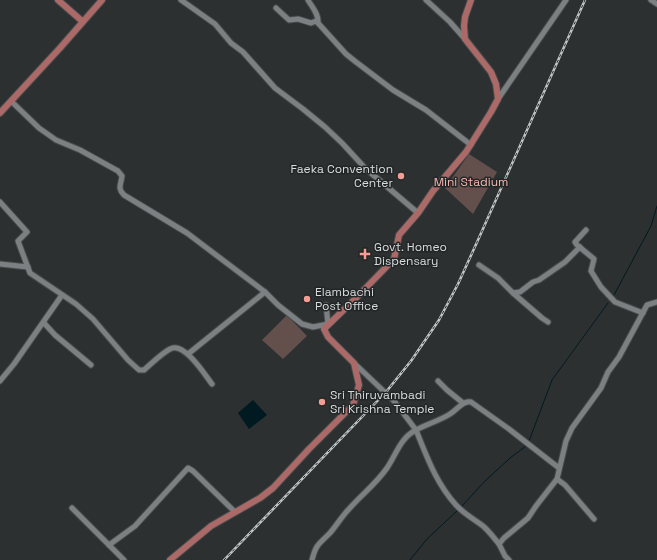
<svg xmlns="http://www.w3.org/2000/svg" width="657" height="560" viewBox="0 0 657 560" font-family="'Space Grotesk',sans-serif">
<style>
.green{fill:#634f4c}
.water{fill:#011921}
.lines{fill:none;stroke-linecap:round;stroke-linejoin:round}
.stream{stroke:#011921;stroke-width:1}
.minor-casing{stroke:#474b4c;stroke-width:7}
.major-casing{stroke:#474b4c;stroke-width:8}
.minor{stroke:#7c8082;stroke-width:5}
.major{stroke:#ab6a67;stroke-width:6}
.rail-casing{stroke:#c3c6c7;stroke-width:2.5}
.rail{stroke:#222627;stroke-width:1;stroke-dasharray:3;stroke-linecap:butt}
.poi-dot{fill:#f59c93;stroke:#222627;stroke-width:1.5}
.labels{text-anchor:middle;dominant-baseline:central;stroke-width:3;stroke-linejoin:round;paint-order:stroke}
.poi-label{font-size:12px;fill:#d9dcdd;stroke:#222627;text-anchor:start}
.park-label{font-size:12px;fill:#f7b7b0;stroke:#222627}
</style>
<rect width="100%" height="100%" fill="#2c3031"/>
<g class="green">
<polygon points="469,154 497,172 473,214 445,188"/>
<polygon points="287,315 307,336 283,359 262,340"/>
</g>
<polygon class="water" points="253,400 267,415 249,429 238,413"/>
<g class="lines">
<g class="stream">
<polyline points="614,295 651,226 657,206"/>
<polyline points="529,441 552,380 608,303"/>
<polyline points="462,506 484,482 510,458 526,446"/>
<polyline points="410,560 427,539 458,510"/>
</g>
<g class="minor-casing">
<g id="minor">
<polyline points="181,0 215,24 231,43 243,52 275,88 303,109 325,127 342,143 365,168 418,213"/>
<path d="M 308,0 C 312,7 319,14 318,23 L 346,54 L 356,62 L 393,90 L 426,110 L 471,145"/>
<polyline points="426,0 450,22 465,39"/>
<polyline points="651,0 657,4"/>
<polyline points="276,8 289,20 298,19 311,23 316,21 318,23"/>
<polyline points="498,99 566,0"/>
<path d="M 11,101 L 39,128 L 56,140 L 80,150 L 118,171 L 122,176 C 121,185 117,188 124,195 L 187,233 L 265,292 L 278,305 L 302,324 L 313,327 L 328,324 L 326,305"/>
<path d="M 0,202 L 27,232 L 18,241 L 30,273 L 76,304 L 93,319 L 128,360 L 139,370 L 144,370 C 151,364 162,353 170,349 C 184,341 205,375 212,384"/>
<polyline points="586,230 575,242 577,245 594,259 591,271 601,287 615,302 643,313"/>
<polyline points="0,264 28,267"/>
<polyline points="479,265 498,278 513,293 520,292 533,282 539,280 565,262 580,247"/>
<polyline points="513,293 542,318 548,322"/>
<polyline points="44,323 55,335 91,365"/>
<polyline points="188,354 265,292"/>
<path d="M 354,363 L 394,401 L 416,430 C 427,424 439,421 450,414 C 457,410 463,400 471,402 L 509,429 L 559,468"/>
<polyline points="0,381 14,364 62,295"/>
<polyline points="438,381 447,390 463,403"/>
<polyline points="557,479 565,485 594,519"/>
<polyline points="72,508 124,560"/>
<polyline points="109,545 135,526 188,468 193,471 235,512"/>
<path d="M 312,560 C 316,544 319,544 330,533 C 337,525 342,516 349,509 C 362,494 375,485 387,468 C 396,455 400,438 416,430 C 427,457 436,483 456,505 C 464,514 474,519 483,526 C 489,531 494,538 499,544"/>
<polyline points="509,560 505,556 499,544 504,538 528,518 536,506 557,479 566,441 572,428 601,388 608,372 619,357 647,305 657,302"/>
</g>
</g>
<g class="major-casing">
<g id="major">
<polyline points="58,0 82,21"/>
<polyline points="0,113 60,48 102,0"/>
<polyline points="170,560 211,526 260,498 273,488 309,449 353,405 359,385 354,363 328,337 324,329 357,297 394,259 399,235 418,213 433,191 466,152 491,112 498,99 496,84 491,72 465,39 464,26 465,17 471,0"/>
</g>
</g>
<use href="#minor" class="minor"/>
<use href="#major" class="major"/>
<g class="rail-casing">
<polyline id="rail" points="224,560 386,392 411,361 439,320 458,284 478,240 585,0"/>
</g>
<use href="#rail" class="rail"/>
</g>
<g class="poi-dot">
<circle cx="401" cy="176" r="4"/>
<path d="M363 248h4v4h4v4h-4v4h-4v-4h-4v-4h4z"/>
<circle cx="307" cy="299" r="4"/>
<circle cx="322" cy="402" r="4"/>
</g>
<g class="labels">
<g class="poi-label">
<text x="393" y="169" text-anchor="end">Faeka Convention<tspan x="393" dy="14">Center</tspan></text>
<text x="374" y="247">Govt. Homeo<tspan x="374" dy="14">Dispensary</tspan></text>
<text x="315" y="292">Elambachi<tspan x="315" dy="14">Post Office</tspan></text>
<text x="330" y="395">Sri Thiruvambadi<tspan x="330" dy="14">Sri Krishna Temple</tspan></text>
</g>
<g class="park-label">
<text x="471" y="182">Mini Stadium</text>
</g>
</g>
</svg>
